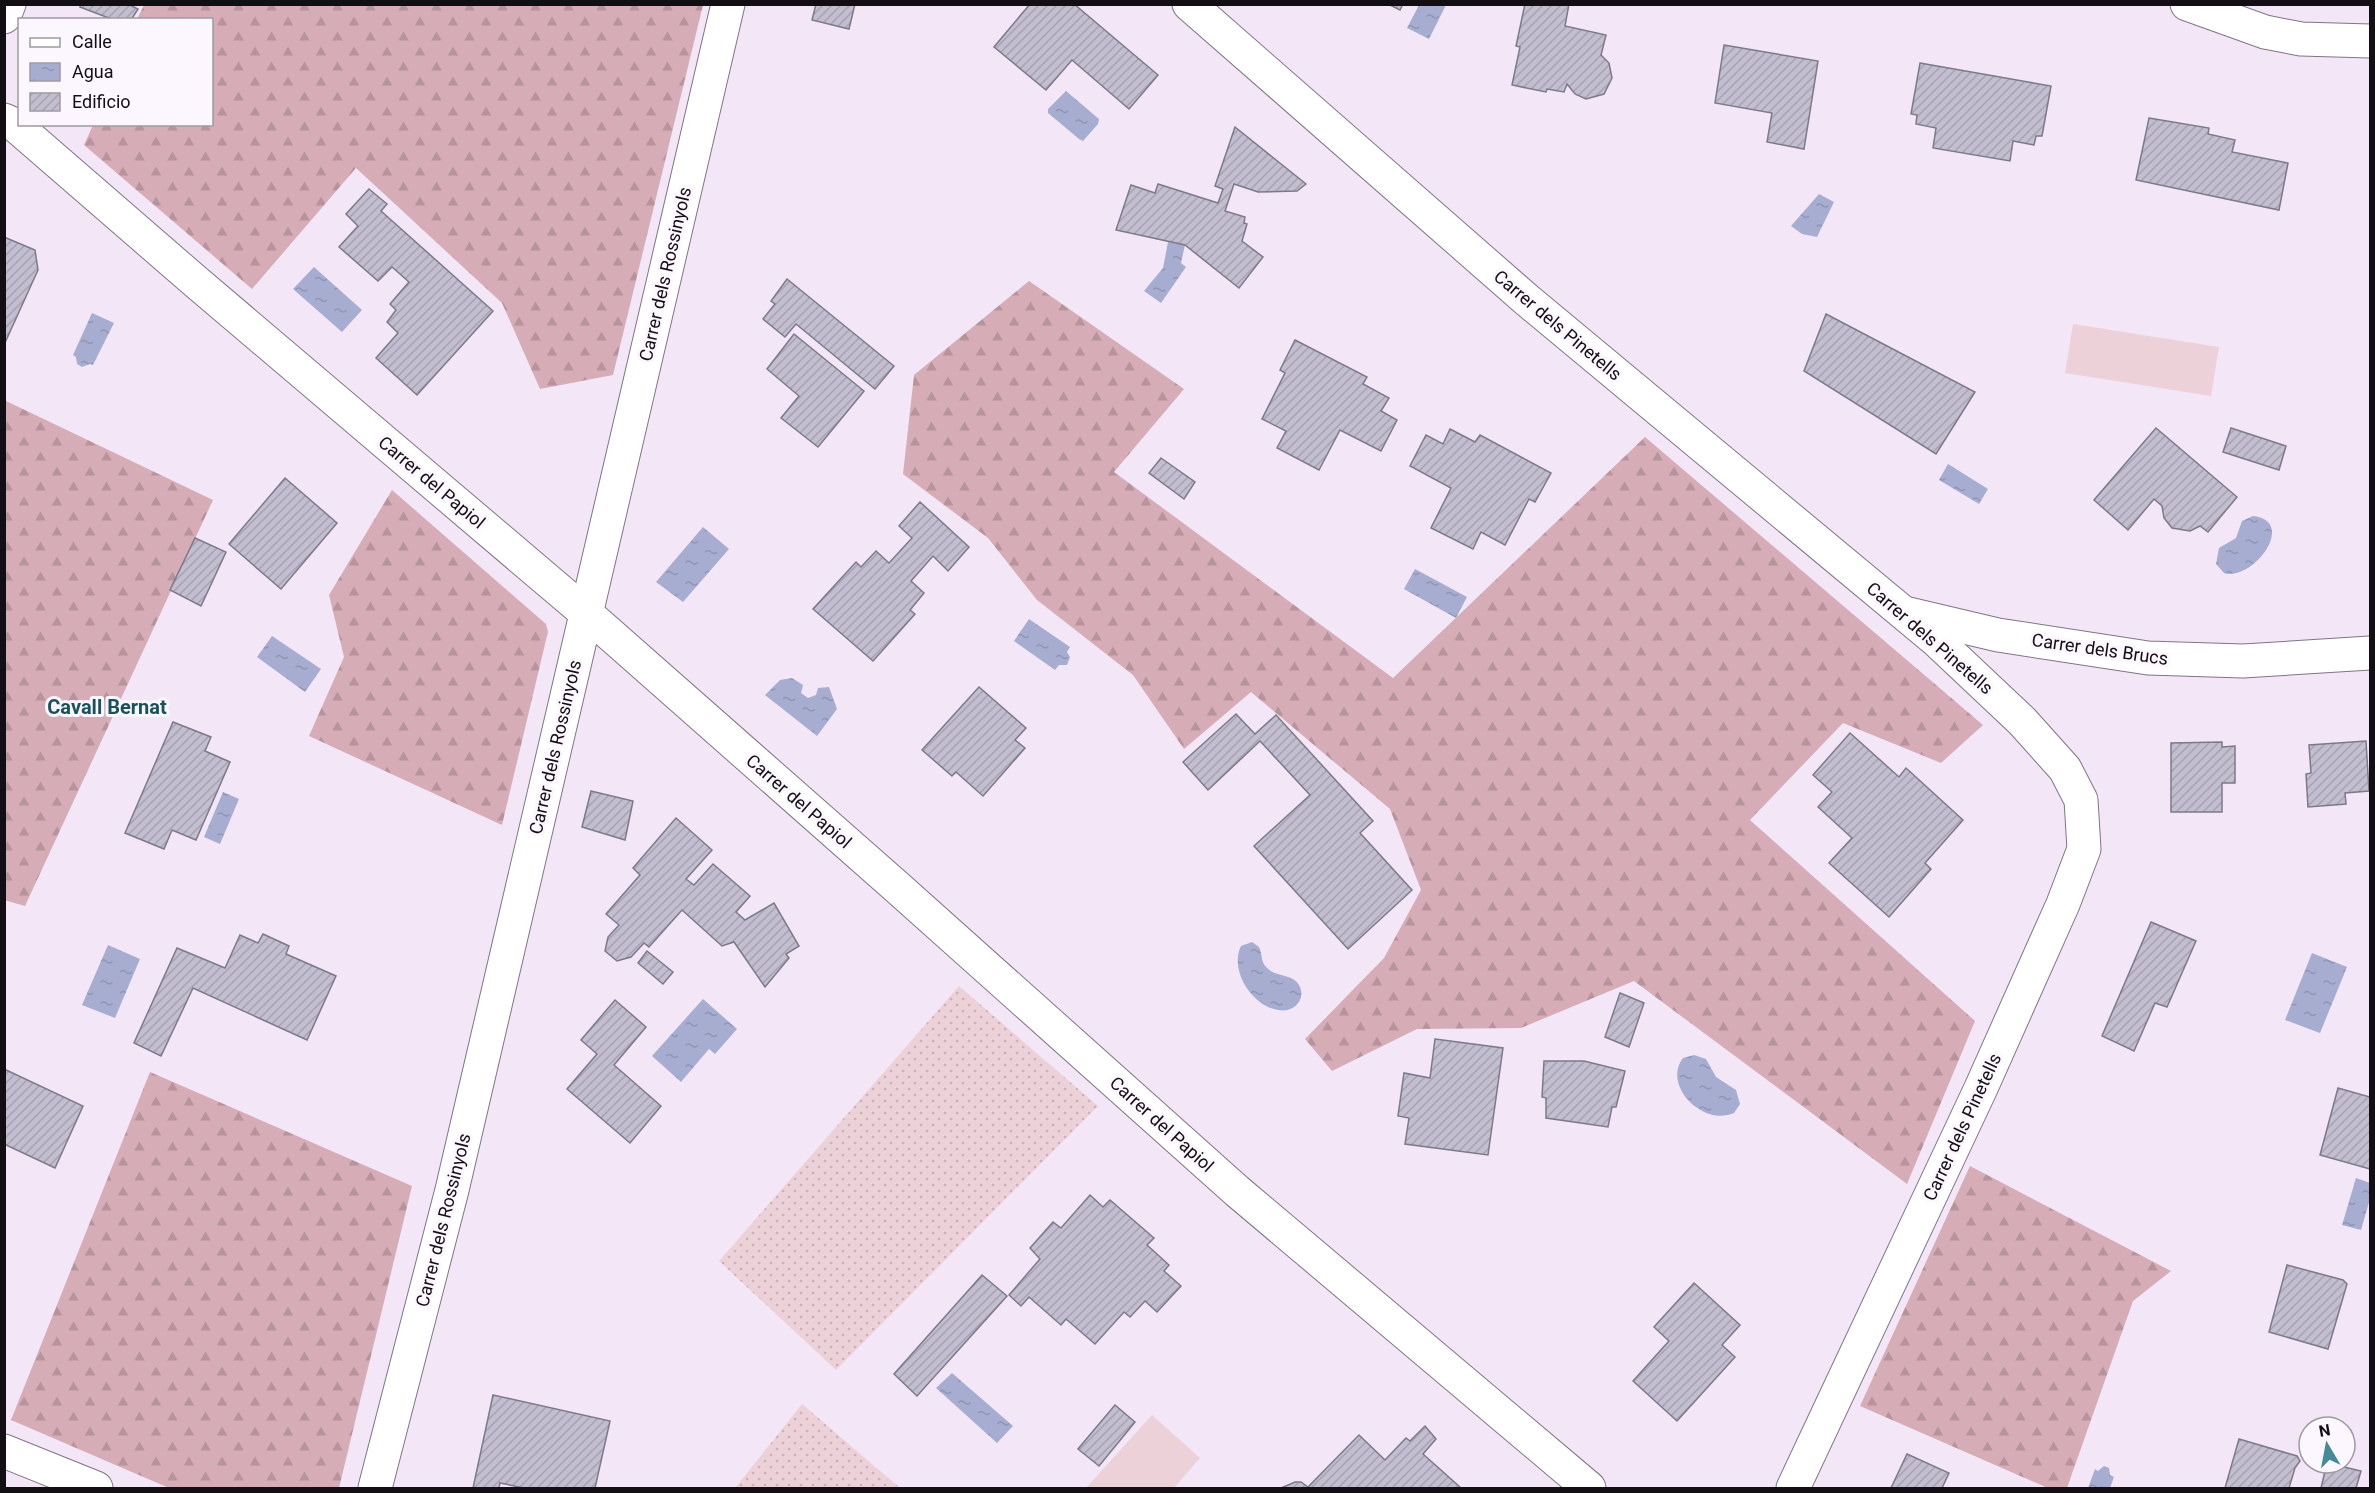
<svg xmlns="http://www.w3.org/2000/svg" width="2375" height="1493" viewBox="0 0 2375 1493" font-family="Roboto,sans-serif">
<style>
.grass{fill:url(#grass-dots)}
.forest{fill:url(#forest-firs)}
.garden{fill:#edd1d8}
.water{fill:url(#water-ripples)}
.building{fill:url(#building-hatch);stroke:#7d798a;stroke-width:1.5}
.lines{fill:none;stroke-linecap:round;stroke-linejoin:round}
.street-casing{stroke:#807583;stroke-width:35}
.street{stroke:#fff;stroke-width:33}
.labels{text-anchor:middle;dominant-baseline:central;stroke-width:6;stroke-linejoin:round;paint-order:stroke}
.street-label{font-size:18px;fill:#120e14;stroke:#fcf7fe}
.neighbourhood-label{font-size:20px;font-weight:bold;fill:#19525c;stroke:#fcf7fe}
</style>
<defs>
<pattern id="grass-dots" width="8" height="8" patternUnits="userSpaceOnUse" patternTransform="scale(1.5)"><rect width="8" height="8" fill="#edd1d8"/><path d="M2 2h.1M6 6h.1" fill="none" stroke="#cab2b8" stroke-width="1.8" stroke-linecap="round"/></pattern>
<pattern id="forest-firs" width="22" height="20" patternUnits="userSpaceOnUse" patternTransform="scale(1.5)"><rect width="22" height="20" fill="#d6acb7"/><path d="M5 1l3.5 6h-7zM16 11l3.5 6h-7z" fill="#b7939c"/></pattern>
<pattern id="water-ripples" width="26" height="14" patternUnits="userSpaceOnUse" patternTransform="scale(1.5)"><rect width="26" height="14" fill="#a6add0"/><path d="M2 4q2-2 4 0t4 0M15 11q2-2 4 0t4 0" fill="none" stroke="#8e94b2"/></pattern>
<pattern id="building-hatch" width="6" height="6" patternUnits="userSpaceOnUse" patternTransform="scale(1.5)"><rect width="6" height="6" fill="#c2bed0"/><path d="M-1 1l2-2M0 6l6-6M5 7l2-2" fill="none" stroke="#a6a2b2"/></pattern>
</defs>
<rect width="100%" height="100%" fill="#f3e7f7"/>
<g class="grass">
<polygon points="959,986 1098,1106 836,1370 719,1261"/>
<polygon points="802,1404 900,1488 735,1488"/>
</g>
<g class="forest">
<polygon points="144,5 703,5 613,375 540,389 502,303 356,168 252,289 84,145 93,125 212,124 212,20 137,19"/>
<polygon points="1029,281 1184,389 1114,472 1393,678 1645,437 1983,725 1941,763 1843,723 1750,820 1975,1021 1907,1184 1634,981 1521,1028 1417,1029 1332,1071 1305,1039 1384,958 1421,890 1390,809 1251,692 1184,749 1133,675 1037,600 988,538 903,474 914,375"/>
<polygon points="4,400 213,500 25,906 4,900"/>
<polygon points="392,490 546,624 548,632 546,640 502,825 309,736 344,657 329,595"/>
<polygon points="150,1072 412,1186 339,1488 169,1488 11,1420"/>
<polygon points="1970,1166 2171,1271 2133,1301 2067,1488 2048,1488 1860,1406"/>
</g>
<g class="garden">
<polygon points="2073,324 2219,347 2211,396 2065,373"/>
<polygon points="1152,1415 1200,1458 1174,1488 1086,1488"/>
</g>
<g class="water">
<polygon points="1419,5 1446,5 1429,39 1407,28"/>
<polygon points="1066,91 1099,119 1098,124 1083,141 1079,139 1048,113 1048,109"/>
<polygon points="1819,194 1834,202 1817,237 1802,234 1791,226"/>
<polygon points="1168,242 1185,245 1181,263 1186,267 1161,303 1144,291 1163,268"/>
<polygon points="314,267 362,310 342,332 293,289"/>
<polygon points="92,313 114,323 93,365 90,364 82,367 77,364 76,357 73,355"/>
<polygon points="1948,464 1988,489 1979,504 1939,480"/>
<path d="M 2253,516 C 2298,521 2253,582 2224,573 L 2216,564 L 2219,548 L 2236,538 L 2242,521 Z"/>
<polygon points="703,527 729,549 683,602 656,582"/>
<polygon points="1415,569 1467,597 1456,618 1404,589"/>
<polygon points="1029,619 1070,647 1067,652 1070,657 1067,665 1059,665 1055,670 1014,641"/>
<polygon points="272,636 321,669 305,692 257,657"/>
<polygon points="792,678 803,685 801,693 808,698 816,695 818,688 829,687 837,709 817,736 765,695 780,680"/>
<polygon points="223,792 239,799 220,844 204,837"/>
<path d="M 1252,942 L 1259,947 C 1263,955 1260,961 1267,968 C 1275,977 1293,974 1299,985 C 1307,1000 1293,1013 1278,1010 C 1252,1006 1229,970 1241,946 Z"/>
<polygon points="108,945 140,959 115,1018 82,1005"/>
<polygon points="2312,953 2347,967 2320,1033 2285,1020"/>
<polygon points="703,999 737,1029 715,1054 709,1049 681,1082 652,1056"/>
<path d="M 1694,1055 L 1706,1059 L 1716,1077 L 1736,1090 L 1740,1104 L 1734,1113 C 1703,1127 1662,1085 1683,1058 Z"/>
<polygon points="2356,1178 2370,1183 2370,1199 2361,1230 2342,1225"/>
<polygon points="952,1373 1013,1426 997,1443 936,1388"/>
<polygon points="2104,1466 2109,1468 2110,1475 2114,1477 2110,1488 2088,1488 2095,1469 2098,1471"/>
</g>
<g class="building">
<polygon points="81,4 128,4 138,9 131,20 114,20 80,7"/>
<polygon points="816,4 855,4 849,29 812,20"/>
<polygon points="1030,4 1074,4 1158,75 1129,109 1072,60 1046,90 994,47"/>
<polygon points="1388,4 1403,4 1400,10"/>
<polygon points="1525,4 1569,4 1565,26 1606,35 1601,55 1609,63 1612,78 1604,94 1586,99 1575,94 1567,84 1564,92 1547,89 1546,92 1512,85 1520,47 1516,46"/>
<polygon points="1724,45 1818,61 1804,149 1767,142 1772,113 1715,103"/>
<polygon points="1920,63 2051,86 2042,136 2036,136 2034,145 2013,141 2010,161 1933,148 1936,128 1916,124 1917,115 1911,114"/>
<polygon points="2149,118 2209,128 2208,134 2235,140 2232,152 2288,163 2279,210 2136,180"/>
<polygon points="1235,127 1306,184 1297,191 1258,192 1234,184 1225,211 1245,217 1244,223 1247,224 1242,241 1263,257 1239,288 1185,245 1116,230 1131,185 1155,193 1158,184 1218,203 1223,189 1215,186"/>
<polygon points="369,189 387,204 381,211 493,311 417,395 376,358 398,333 387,322 396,310 390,304 409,282 392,267 378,281 339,247 358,226 346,214"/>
<polygon points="4,237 35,250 38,270 4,345"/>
<polygon points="787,279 894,366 875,389 796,324 785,337 763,319 775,304 771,301"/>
<polygon points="1826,314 1975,392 1936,454 1804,371"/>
<polygon points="794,334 864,391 818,447 781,418 799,396 767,369"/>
<polygon points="1295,340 1367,377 1363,384 1389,398 1381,411 1397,420 1381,451 1340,430 1319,470 1277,448 1286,431 1262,419 1285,373 1280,370"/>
<polygon points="2156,428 2237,497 2208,532 2200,526 2190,531 2172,528 2164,518 2162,506 2154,499 2128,530 2094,500"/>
<polygon points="2231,428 2286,446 2279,470 2223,452"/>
<polygon points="1450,429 1475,442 1480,435 1551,473 1535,502 1529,499 1505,545 1481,532 1473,549 1431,528 1451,488 1410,466 1426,435 1443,444"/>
<polygon points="1161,458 1195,482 1184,499 1149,473"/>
<polygon points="285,478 337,523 281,589 229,544"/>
<polygon points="920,502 969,547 948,571 933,556 911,581 924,593 910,610 915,614 873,661 813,609 856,562 861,567 876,551 889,563 912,538 899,526"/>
<polygon points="195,538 226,552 201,606 170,590"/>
<polygon points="979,687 1026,728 1015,740 1025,748 983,796 956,772 952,776 922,750"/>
<polygon points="1236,714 1255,734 1276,715 1373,821 1360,833 1412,890 1348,949 1254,846 1310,795 1260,741 1208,790 1183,762"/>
<polygon points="173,722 211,737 205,751 230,762 196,840 172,830 164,849 125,833"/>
<polygon points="1850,733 1899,777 1906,768 1963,820 1925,863 1931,869 1889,917 1829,863 1852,838 1818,807 1832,792 1813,775"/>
<polygon points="2366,741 2369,791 2345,793 2346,804 2308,807 2306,774 2311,773 2309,745"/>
<polygon points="2222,742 2222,747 2235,746 2235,783 2222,783 2222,812 2171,812 2171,743"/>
<polygon points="591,791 633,801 625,840 582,827"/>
<polygon points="676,818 712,850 686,879 694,885 713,864 750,896 736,912 745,920 774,903 799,946 786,954 789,958 765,987 734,942 722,946 682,910 649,947 644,943 631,957 617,961 605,951 608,937 619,925 606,914 640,875 633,868"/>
<polygon points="2151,922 2196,941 2167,1007 2155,1003 2134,1051 2102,1036"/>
<polygon points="263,934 289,946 286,954 336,976 307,1040 193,988 161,1056 134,1043 177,948 225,968 240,935 258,943"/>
<polygon points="647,951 673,972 663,984 638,963"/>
<polygon points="1620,993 1644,1003 1629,1047 1605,1037"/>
<polygon points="615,1000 646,1027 614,1065 661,1106 630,1143 567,1089 597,1054 581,1040"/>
<polygon points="1435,1039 1503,1048 1488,1155 1405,1144 1409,1118 1398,1116 1404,1073 1430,1078"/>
<polygon points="1544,1061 1584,1061 1625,1071 1616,1107 1612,1107 1608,1127 1546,1118 1546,1098 1542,1097"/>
<polygon points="4,1069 83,1106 55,1168 4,1144"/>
<polygon points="2338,1088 2370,1097 2370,1169 2320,1155"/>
<polygon points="1090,1195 1103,1207 1110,1200 1154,1238 1147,1245 1169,1265 1164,1271 1181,1286 1157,1312 1145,1301 1130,1317 1124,1312 1095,1344 1066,1319 1061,1325 1029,1297 1021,1306 1009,1295 1040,1259 1030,1248 1053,1222 1061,1228"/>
<polygon points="2287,1265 2343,1280 2347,1284 2328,1349 2269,1332"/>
<polygon points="982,1275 1007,1296 917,1396 894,1374"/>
<polygon points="1694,1283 1740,1325 1722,1345 1735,1357 1677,1421 1633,1381 1669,1341 1654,1327"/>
<polygon points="493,1395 610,1421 595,1488 524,1488 500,1483 499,1488 473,1488"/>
<polygon points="1115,1405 1135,1422 1099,1466 1078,1449"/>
<polygon points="1425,1426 1436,1439 1423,1454 1461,1488 1281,1488 1295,1482 1301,1482 1308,1487 1359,1435 1385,1460 1406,1438 1410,1441"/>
<polygon points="2239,1439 2297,1456 2300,1461 2295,1468 2289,1488 2225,1488"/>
<polygon points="1907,1454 1949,1473 1942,1488 1891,1488"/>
<polygon points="2327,1463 2361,1471 2356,1488 2321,1488"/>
</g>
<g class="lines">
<g class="street-casing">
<g id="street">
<polyline points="1189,4 1527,300 1936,640 2022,721 2065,769 2081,800 2084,849 2063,904 1981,1088 1793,1488"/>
<polyline points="2187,4 2265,32 2301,39 2370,41"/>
<polyline points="4,17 9,4"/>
<polyline points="4,120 15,125 195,281 586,613 898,888 1237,1191 1589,1488"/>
<polyline points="1909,614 1998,635 2148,658 2243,661 2370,653"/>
<polyline points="4,1451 96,1488"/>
<polyline points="375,1488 452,1190 728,4"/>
</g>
</g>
<use href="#street" class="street"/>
</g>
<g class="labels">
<g class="street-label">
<text transform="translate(665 274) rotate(-77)">Carrer dels Rossinyols</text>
<text transform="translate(1558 325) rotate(40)">Carrer dels Pinetells</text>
<text transform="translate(432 482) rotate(40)">Carrer del Papiol</text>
<text transform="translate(1930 638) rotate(41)">Carrer dels Pinetells</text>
<text transform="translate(2100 649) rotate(8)">Carrer dels Brucs</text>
<text transform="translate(555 747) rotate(-77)">Carrer dels Rossinyols</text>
<text transform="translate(799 801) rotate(41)">Carrer del Papiol</text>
<text transform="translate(1162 1124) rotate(42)">Carrer del Papiol</text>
<text transform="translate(1962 1127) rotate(-65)">Carrer dels Pinetells</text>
<text transform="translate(443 1220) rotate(-76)">Carrer dels Rossinyols</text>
</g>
<g class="neighbourhood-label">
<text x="107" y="707">Cavall Bernat</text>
</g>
</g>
<rect width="2375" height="1493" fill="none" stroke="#120e14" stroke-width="12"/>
<rect x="18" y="18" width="195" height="108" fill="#fcf7fe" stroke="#9e9aa0" stroke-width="1.5"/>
<rect x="30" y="38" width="30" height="9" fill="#ffffff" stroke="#9e9aa0" stroke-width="1.5"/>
<text x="72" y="48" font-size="18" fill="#120e14">Calle</text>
<rect x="30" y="63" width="30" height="18" fill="url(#water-ripples)" stroke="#9e9aa0" stroke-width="1.5"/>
<text x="72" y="78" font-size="18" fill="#120e14">Agua</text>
<rect x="30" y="93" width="30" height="18" fill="url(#building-hatch)" stroke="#9e9aa0" stroke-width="1.5"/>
<text x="72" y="108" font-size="18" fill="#120e14">Edificio</text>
<g transform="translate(2327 1445) rotate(350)"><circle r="28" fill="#fcf7fe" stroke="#9e9aa0" stroke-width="1.5"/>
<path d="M0-4.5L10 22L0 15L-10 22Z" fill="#458a97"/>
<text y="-9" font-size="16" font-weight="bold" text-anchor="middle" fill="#120e14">N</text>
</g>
</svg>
